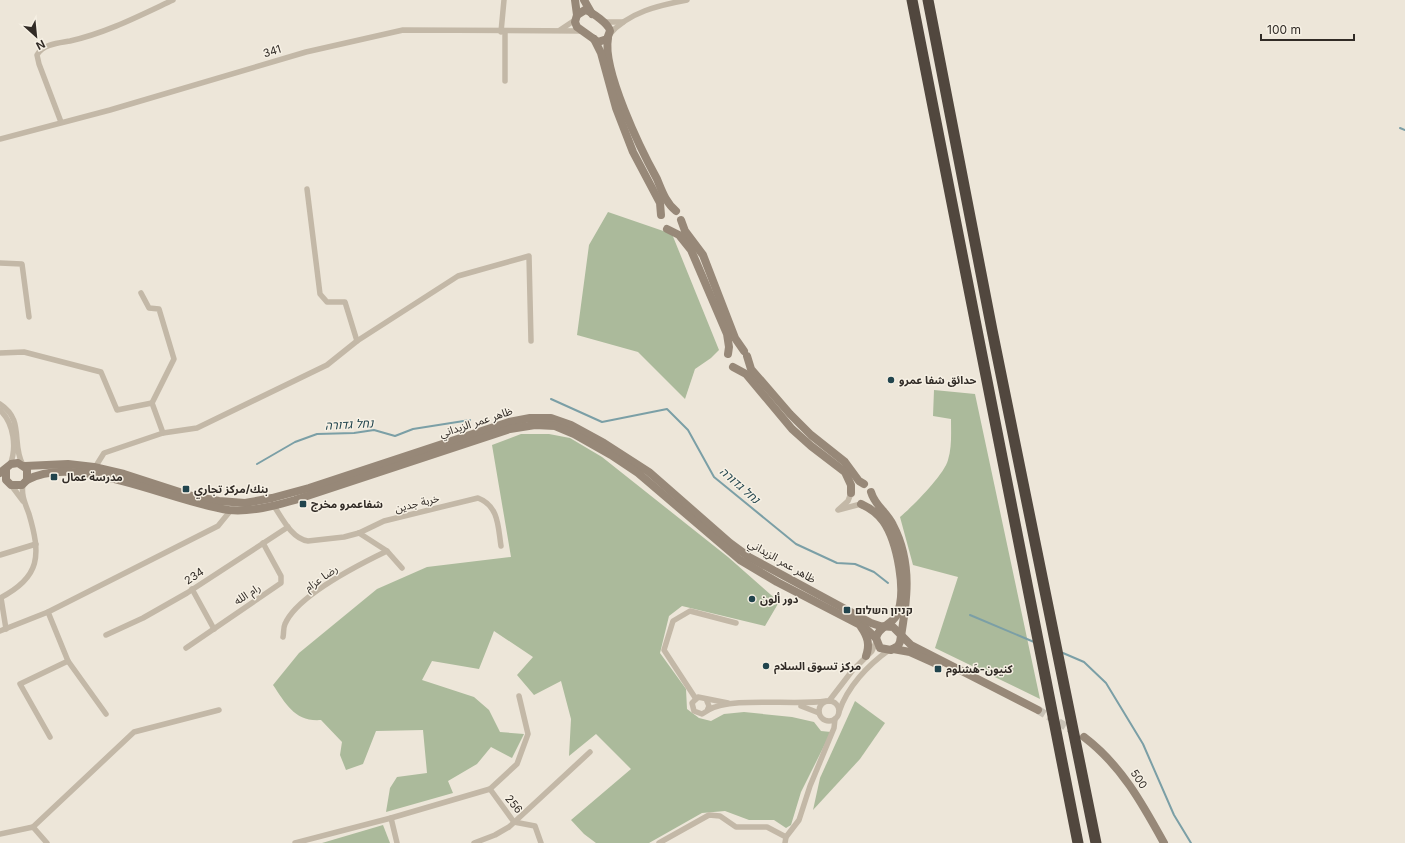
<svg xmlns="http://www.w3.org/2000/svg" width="1405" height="843" viewBox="0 0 1405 843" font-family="Inter,'Noto Sans Arabic',Heebo,sans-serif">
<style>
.green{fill:#abba9b}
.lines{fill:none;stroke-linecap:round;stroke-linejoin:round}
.stream{stroke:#7b9fa6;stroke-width:2}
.secondary-tunnel{stroke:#c7c1b5;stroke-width:8;stroke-dasharray:8 4;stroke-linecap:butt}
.street{stroke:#c3b8a7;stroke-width:5.5}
.secondary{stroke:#978878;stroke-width:8}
.highway{stroke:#51473e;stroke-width:11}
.poi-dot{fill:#21444d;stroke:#f6f0e4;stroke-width:1.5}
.labels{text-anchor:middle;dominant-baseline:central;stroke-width:3;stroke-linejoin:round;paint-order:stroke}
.street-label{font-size:11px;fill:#312b26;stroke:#f6f0e4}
.poi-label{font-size:11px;font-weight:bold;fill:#312b26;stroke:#f6f0e4;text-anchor:start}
.water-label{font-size:12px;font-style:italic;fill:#21444d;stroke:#f6f0e4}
</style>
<rect width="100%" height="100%" fill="#ede6d9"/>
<g class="green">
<polygon points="608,212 672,234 719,350 711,358 695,369 685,399 638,352 577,335 589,245"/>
<path d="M 934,390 L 975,394 L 1040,699 L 935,648 L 958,577 L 913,565 L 900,517 C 912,507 944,475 948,460 C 952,447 951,433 951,419 L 933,416 Z"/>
<path d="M 521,434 L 549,434 L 570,438 L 602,457 L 728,557 L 779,602 L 765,626 L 682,606 L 669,616 L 660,653 L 686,689 L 687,709 L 699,718 L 711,721 L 724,714 L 744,712 L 792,717 L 814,722 L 821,731 L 831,732 L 801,792 L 791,825 L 786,828 L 774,820 L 749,820 L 725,811 L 702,813 L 649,843 L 596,843 L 584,834 L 571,820 L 631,769 L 596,734 L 569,756 L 571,719 L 561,681 L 534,695 L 517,675 L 533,657 L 494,631 L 479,669 L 432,661 L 422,680 L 474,697 L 489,710 L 500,732 L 524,734 L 512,758 L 491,747 L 477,764 L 448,781 L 453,793 L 386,812 L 390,788 L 397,777 L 427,773 L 423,730 L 376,731 L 363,764 L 346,770 L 340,755 L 342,742 L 321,720 C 295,722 286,704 273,685 L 299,653 L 377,589 L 427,567 L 511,557 L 492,445 Z"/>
<polygon points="855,701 885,723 860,759 813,810 820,778"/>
<polygon points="383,825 390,843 322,843"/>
</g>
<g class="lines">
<g class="stream">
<polyline points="1400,128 1405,130"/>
<polyline points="551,399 602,422 667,409 688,430 714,477 796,544 837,563 855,564 874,572 888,583"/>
<polyline points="257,464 295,442 317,434 354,433 374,430 395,436 413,429 470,420"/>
<polyline points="970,615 1034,642"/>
<polyline points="1063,653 1084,662 1106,683 1143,744 1174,815 1191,843"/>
</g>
<polyline class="secondary-tunnel" points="1038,710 1075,732"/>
<g class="street">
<polyline points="604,22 623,22"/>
<polyline points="560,30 575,20"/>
<polyline points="501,32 504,0"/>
<polyline points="505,32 505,81"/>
<path d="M 609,35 C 628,12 660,5 687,0"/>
<path d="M 61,122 L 39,64 L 37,55 C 43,44 59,43 70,41 C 106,33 139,16 173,0"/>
<polyline points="0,139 110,110 306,52 403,30 581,31"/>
<polyline points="307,189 320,294 327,302 345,302 357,341"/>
<polyline points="0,263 22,264 29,317"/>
<polyline points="141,293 149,308 159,309 174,359 152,403"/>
<polyline points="0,353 24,352 101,372 117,410 152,403 163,433 104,453 94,469"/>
<path d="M 0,404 C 25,420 11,444 23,465"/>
<path d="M 0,410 C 14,423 17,448 10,465"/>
<polyline points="163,433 197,428 327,365 357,341 458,276 529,256 531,341"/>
<polyline points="11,485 23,501"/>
<polyline points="851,493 848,501 838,510 861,504"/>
<path d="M 274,506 C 282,518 292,539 308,541 L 344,537 L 359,533 L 384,521 L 478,498 C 499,506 498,527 501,546"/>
<polyline points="359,533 387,551 402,568"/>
<polyline points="0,555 36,544"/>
<polyline points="192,589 214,629"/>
<path d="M 0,598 C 41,577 41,555 29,514 C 25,503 21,495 23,484"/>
<polyline points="1,598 6,629"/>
<polyline points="48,612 68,661 106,714"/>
<polyline points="0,631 48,612 218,526 231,510"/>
<polyline points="106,635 143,618 187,593 288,527"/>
<path d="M 283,637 C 284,633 283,628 285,624 C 297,596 360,564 387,551"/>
<polyline points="186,648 281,583 281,576 263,543"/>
<polyline points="696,699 664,650 673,621 690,611 736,623"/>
<polyline points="706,699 709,706 707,711 702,714 694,711 692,703 698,697 728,703"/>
<circle cx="829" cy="711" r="10"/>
<polyline points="829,701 852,671 872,651 876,642"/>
<polyline points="801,706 819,713"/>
<path d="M 708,710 C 732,696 794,706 826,701"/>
<path d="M 839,712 C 847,687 868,665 889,650"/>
<polyline points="50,737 20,684 68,661"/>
<polyline points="490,789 514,822 535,826 541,843"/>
<polyline points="391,818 397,843"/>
<polyline points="33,827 134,732 219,710"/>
<polyline points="0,834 33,827 47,843"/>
<polyline points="295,843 391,818 490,789 517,764 528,734 519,696"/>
<polyline points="474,843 495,835 509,827 590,752"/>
<polyline points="659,843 709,815 720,816 736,827 767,827 786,837"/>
<polyline points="785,843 786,837 799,820 810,786 834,728 835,719"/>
</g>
<g class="secondary">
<polyline points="575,0 577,15"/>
<polyline points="584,0 592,14"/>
<path d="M 585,10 C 592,12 609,24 610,31 L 607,39 L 598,42 L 577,27 L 575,22 L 577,15 Z"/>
<path d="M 608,38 C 602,70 641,150 657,179 C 662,191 666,203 676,211"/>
<polyline points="594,39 601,53 616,108 633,152 660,203 661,215"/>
<polyline points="681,220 685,231 703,255 735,338 744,351"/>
<polyline points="667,229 679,235 691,250 727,334 729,347 728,354"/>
<polyline points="747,356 751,369 790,414 811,435 845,462 859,481 864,484"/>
<polyline points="733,367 746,374 792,429 811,446 845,472 851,485 851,493"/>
<polyline points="25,466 68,464 94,467 124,474 192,496 219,501 245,503 272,498 309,488 509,422 530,418 551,418 571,425 604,443 649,472 730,543 749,557 871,623 880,626 893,627 911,645 1038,710"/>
<polyline points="0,473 11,464 18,463 27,469 27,480 22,485 11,485 6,480 6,469"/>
<path d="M 27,480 C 77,452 173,503 229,510 C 251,512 274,506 295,500 L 510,429 L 535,425 L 555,426 L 574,434 L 611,455 L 638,473 L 740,560 L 777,582 L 864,627 L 876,638"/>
<path d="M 861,504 C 870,508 877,513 883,521 C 897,541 908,594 896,616 C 891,625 878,627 876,638 L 880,648 L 891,650 L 898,646 L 900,642 C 907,602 913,563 893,525 C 887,512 875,506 871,492"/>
<path d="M 861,627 C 868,637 870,645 866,656"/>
<polyline points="893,649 910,652 939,665"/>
<path d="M 1084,737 C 1121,765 1142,803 1164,843"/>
</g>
<g class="highway">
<polyline points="912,0 1078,843"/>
<polyline points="928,0 992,330 1096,843"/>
</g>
</g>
<g class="poi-dot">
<circle cx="891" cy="380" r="4"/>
<rect x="50" y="473" width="8" height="8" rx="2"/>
<rect x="182" y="485" width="8" height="8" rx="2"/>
<rect x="299" y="500" width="8" height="8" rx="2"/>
<circle cx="752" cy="599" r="4"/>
<rect x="843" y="606" width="8" height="8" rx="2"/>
<circle cx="766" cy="666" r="4"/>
<rect x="934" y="665" width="8" height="8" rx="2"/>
</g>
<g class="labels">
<g class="street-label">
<text transform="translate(272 51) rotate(-17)">341</text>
<text transform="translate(476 422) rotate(-18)">ظاهر عمر الزيداني</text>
<text transform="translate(417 503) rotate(-14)">خربة جدين</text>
<text transform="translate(782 561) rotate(30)">ظاهر عمر الزيداني</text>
<text transform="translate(194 576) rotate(-33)">234</text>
<text transform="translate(321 578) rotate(-35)">رضا عزام</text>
<text transform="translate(247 594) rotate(-33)">رام الله</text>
<text transform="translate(1139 779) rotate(56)">500</text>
<text transform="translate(514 804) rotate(50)">256</text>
</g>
<g class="poi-label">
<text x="899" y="380">حدائق شفا عمرو</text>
<text x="62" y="477">مدرسة عمال</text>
<text x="194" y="489">بنك/مركز تجاري</text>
<text x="311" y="504">شفاعمرو مخرج</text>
<text x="760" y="599">دور ألون</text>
<text x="855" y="610">קניון השלום</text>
<text x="774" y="666">مركز تسوق السلام</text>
<text x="946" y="669">كنيون-هَشلوم</text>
</g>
<g class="water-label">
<text transform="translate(349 424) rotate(-3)">נחל גדורה</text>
<text transform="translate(740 485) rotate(41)">נחל גדורה</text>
</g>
</g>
<g transform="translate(36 36) rotate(153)" stroke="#f6f0e4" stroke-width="3" paint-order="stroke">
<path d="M0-3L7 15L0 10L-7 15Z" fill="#312b26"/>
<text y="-6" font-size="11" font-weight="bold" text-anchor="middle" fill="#312b26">N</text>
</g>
<path d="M1261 34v6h93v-6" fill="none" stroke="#312b26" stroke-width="2"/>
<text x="1267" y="34" font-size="12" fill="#312b26" stroke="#f6f0e4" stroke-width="3" paint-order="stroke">100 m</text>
</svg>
